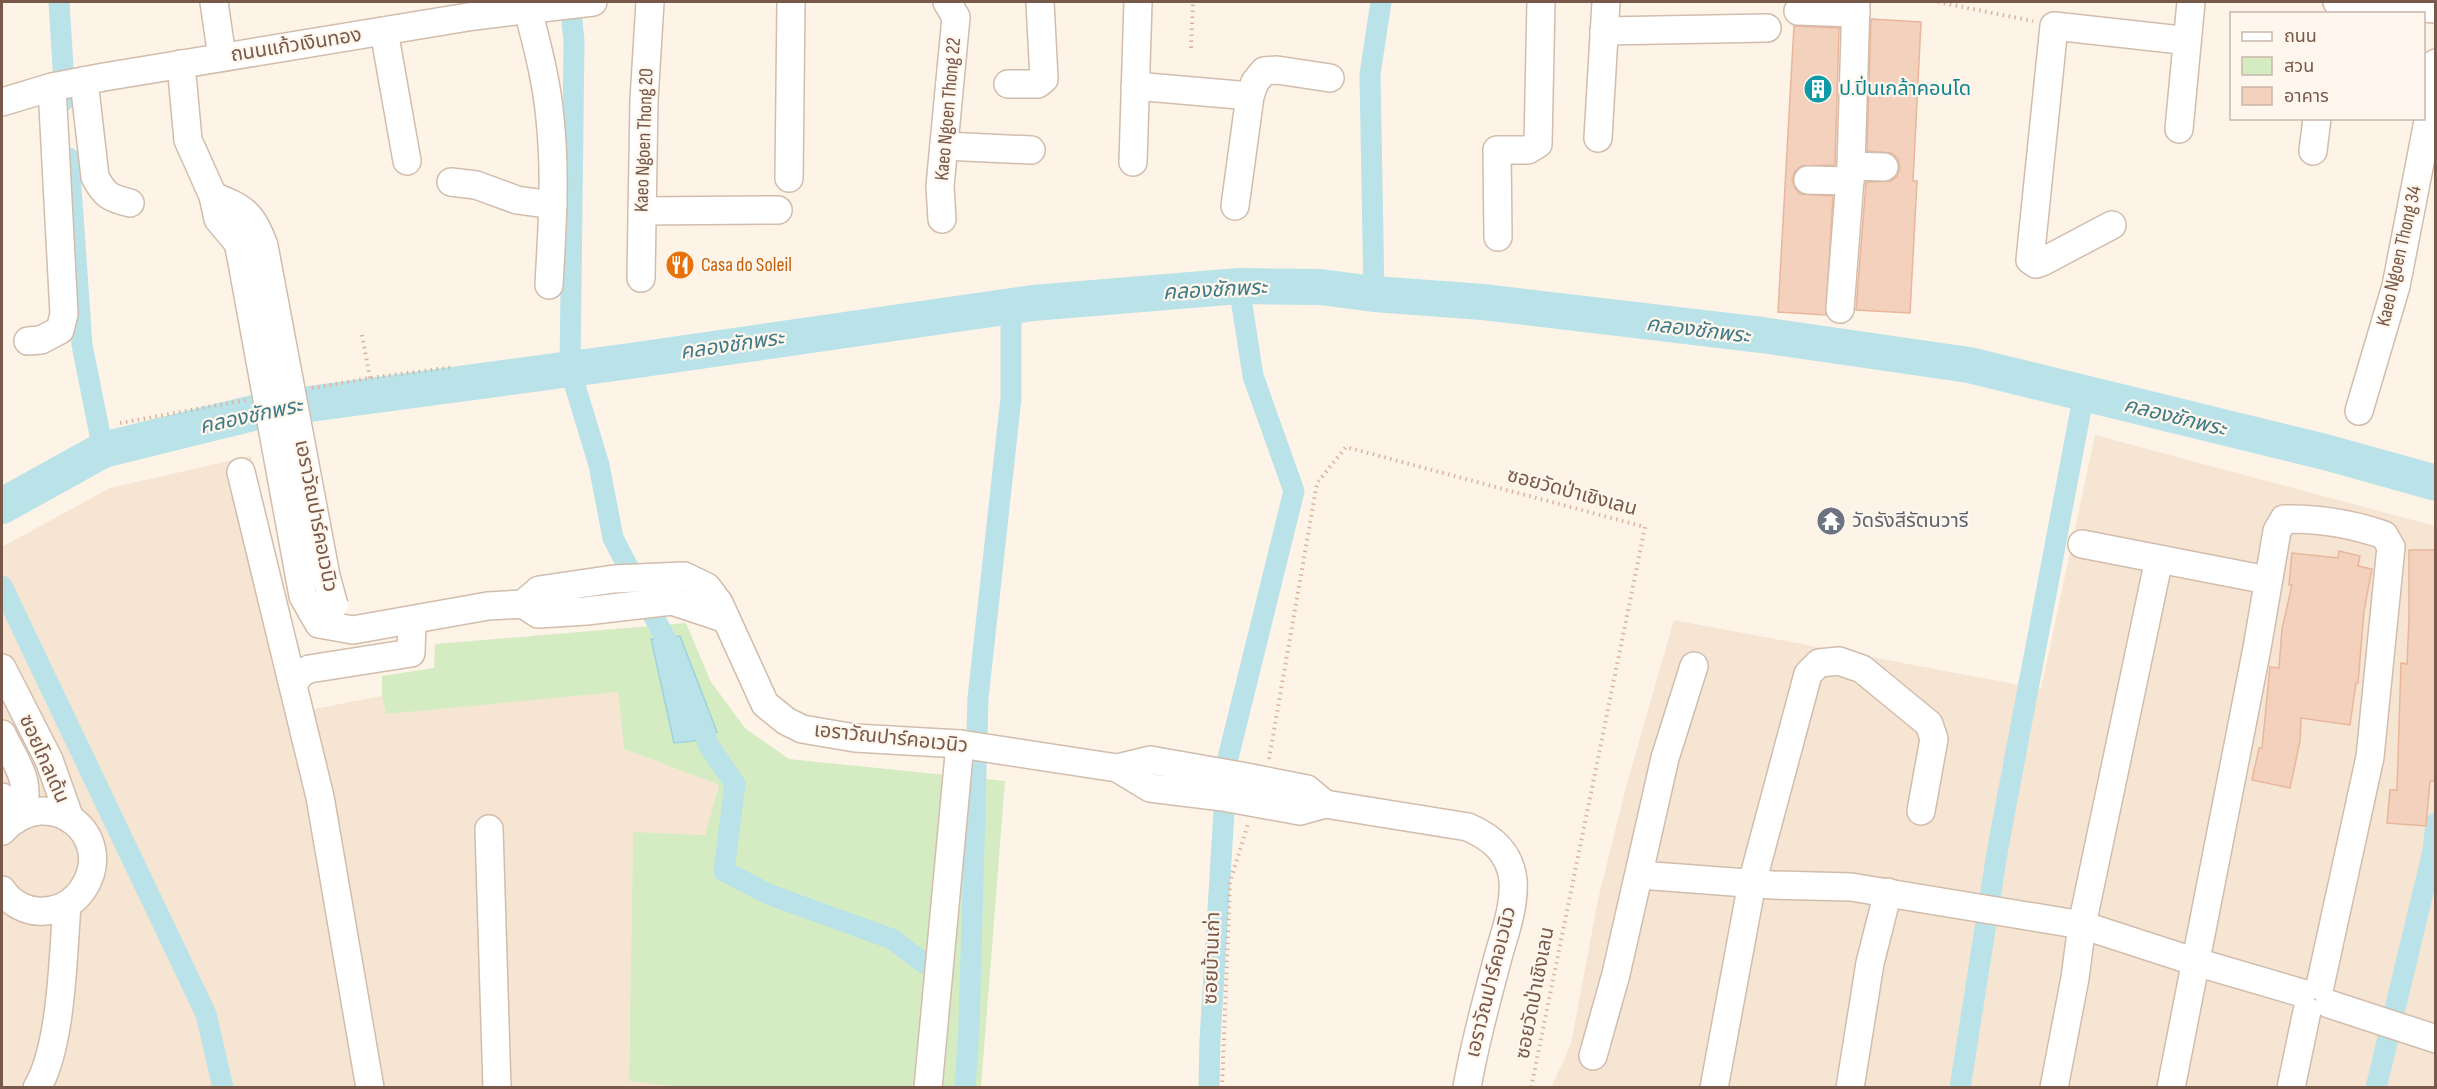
<svg xmlns="http://www.w3.org/2000/svg" width="2437" height="1089" viewBox="0 0 2437 1089" font-family="'Sofia Sans Condensed','Noto Sans Thai',sans-serif">
<style>
.residential{fill:#f6e5d3}
.green{fill:#d5ecc3}
.water{fill:#b9e3e8;stroke:#9ed3db;stroke-width:1.5}
.lines{fill:none;stroke-linecap:round;stroke-linejoin:round}
.canal{stroke:#b9e3e8;stroke-width:21}
.river{stroke:#b9e3e8;stroke-width:36}
.building{fill:#f4d1bc;stroke:#e8b69b;stroke-width:1.5}
.minor-casing{stroke:#d2bdad;stroke-width:30}
.path{stroke:#dab49e;stroke-width:4;stroke-dasharray:1.5 4.5;stroke-linecap:butt}
.minor{stroke:#fff;stroke-width:27}
.minor-bridge-casing{stroke:#d2bdad;stroke-width:30;stroke-linecap:butt}
.minor-bridge{stroke:#fff;stroke-width:27}
.labels{text-anchor:middle;dominant-baseline:central;stroke-width:4.5;stroke-linejoin:round;paint-order:stroke}
.street-label{font-size:20px;fill:#785849;stroke:#fff7ed}
.culture-label{font-size:20px;fill:#0d838f;stroke:#fff7ed;text-anchor:start}
.food-label{font-size:20px;fill:#c56008;stroke:#fff7ed;text-anchor:start}
.worship-label{font-size:20px;fill:#5b616d;stroke:#fff7ed;text-anchor:start}
.water-label{font-size:21px;font-style:italic;fill:#3e7b86;stroke:#fff7ed}
</style>
<rect width="100%" height="100%" fill="#fdf3e6"/>
<g class="residential">
<polygon points="2095,435 2435,526 2435,1087 1551,1088 1571,1044 1598,900 1626,787 1674,620 2041,689"/>
<polygon points="251,456 314,709 382,696 386,713 618,692 624,749 719,785 705,835 633,833 629,1081 687,1087 2,1088 2,547 110,488"/>
</g>
<polygon class="green" points="686,623 711,682 745,728 789,759 1005,781 981,1087 687,1088 629,1081 633,832 705,835 719,785 624,749 618,692 386,714 382,696 382,676 434,668 435,644"/>
<polygon class="water" points="680,636 717,732 694,741 674,743 651,639"/>
<g class="lines">
<g class="canal">
<polyline points="59,2 65,100"/>
<polyline points="570,2 574,41 570,369 599,465 613,538 678,663"/>
<polyline points="69,158 82,345 103,450"/>
<polyline points="1374,294 1370,74 1381,2"/>
<polyline points="2,586 206,1014 223,1088"/>
<polyline points="696,709 709,746 735,784 724,871 768,894 892,939 925,964"/>
<polyline points="965,1088 969,1027 978,698 1011,398 1011,306"/>
<polyline points="1209,1088 1210,1040 1227,762 1294,491 1253,376 1239,286"/>
<polyline points="1960,1088 1998,847 2084,393"/>
<polyline points="2376,1088 2433,851 2436,823"/>
</g>
<polyline class="river" points="2,506 103,450 265,410 630,361 1033,303 1239,286 1320,287 1374,294 1483,302 1762,335 1969,365 2325,452 2436,483"/>
</g>
<g class="building">
<polygon points="1871,19 1921,22 1913,181 1917,181 1910,313 1856,310 1866,182 1891,181 1897,176 1900,168 1898,159 1892,153 1867,151"/>
<polygon points="1794,26 1839,28 1835,165 1801,166 1795,171 1792,179 1795,188 1800,194 1833,196 1826,315 1778,312"/>
<polygon points="2409,550 2436,550 2435,781 2430,781 2426,826 2387,823 2390,790 2397,790 2401,663 2407,664 2409,619"/>
<polygon points="2339,551 2360,556 2358,566 2372,569 2364,611 2358,683 2356,683 2350,725 2301,718 2300,741 2290,788 2252,780 2259,748 2262,748 2270,667 2279,668 2282,629 2292,585 2289,585 2292,553 2338,558"/>
</g>
<g class="lines">
<g class="minor-casing">
<g id="minor">
<polyline points="214,2 222,57"/>
<polyline points="2337,2 2436,9"/>
<path d="M 528,10 C 537,45 547,82 550,119 C 556,174 552,230 549,285"/>
<polyline points="1798,11 1856,13"/>
<polyline points="384,31 407,161"/>
<polyline points="1604,31 1767,28"/>
<polyline points="181,64 188,140 213,196 218,219 238,243 241,257"/>
<path d="M 84,81 L 95,177 C 105,196 110,198 130,203"/>
<polyline points="1008,84 1038,84 1044,79 1040,2"/>
<polyline points="1135,86 1250,96"/>
<polyline points="2,102 52,87 104,77 474,16 593,2"/>
<polyline points="2179,129 2191,2"/>
<polyline points="1598,138 1606,2"/>
<polyline points="944,146 1031,150"/>
<polyline points="2313,151 2317,118"/>
<polyline points="1133,162 1138,2"/>
<polyline points="1851,166 1884,167"/>
<polyline points="789,178 791,2"/>
<polyline points="1808,180 1850,181"/>
<polyline points="451,182 476,185 517,200 553,205"/>
<path d="M 213,196 C 244,208 253,214 264,246"/>
<polyline points="1235,206 1250,96 1255,82 1264,71 1277,70 1330,78"/>
<polyline points="642,211 778,210"/>
<polyline points="942,219 940,186 956,17 947,2"/>
<polyline points="2112,225 2042,262 2036,264 2030,260 2054,26 2181,40 2187,38"/>
<polyline points="1498,237 1497,150 1528,150 1538,144 1541,2"/>
<polyline points="641,278 644,100 650,2"/>
<polyline points="1840,309 1851,166 1856,2"/>
<polyline points="28,341 41,340 60,330 64,314 52,87"/>
<polyline points="2359,411 2396,286 2430,111 2436,63"/>
<polyline points="241,472 320,797 370,1088"/>
<polyline points="2082,544 2267,580"/>
<path d="M 523,604 L 539,590 L 614,579 L 684,576 L 707,587 L 719,603 L 765,704 L 786,721 L 802,729 L 855,738 L 960,744 L 1117,768 L 1150,788 L 1223,797 L 1300,811 L 1325,804 L 1468,827 C 1491,837 1510,852 1513,880 C 1515,907 1504,935 1497,961 C 1486,1003 1474,1045 1467,1088"/>
<polyline points="311,610 319,624 353,630 488,606 523,604 538,614 586,611 672,601 726,619"/>
<polyline points="2,668 49,760 70,819"/>
<polyline points="293,685 300,674 309,669 411,653 412,620"/>
<path d="M 2,734 C 16,764 33,781 21,815"/>
<polyline points="1117,768 1150,760 1241,776 1307,789 1325,804"/>
<polyline points="2,797 12,820"/>
<polyline points="489,829 497,1088"/>
<path d="M 2,831 C 49,780 118,836 83,889 C 74,902 61,910 45,911 C 29,913 11,904 2,890"/>
<polyline points="1640,875 1773,885 1851,887 2082,925 2196,962 2302,993"/>
<polyline points="2329,1004 2436,1039"/>
<polyline points="1593,1056 1616,974 1665,758 1694,666"/>
<path d="M 37,1088 C 62,1046 63,955 67,905"/>
<polyline points="928,1088 960,744"/>
<polyline points="1714,1088 1752,883 1808,674 1819,663 1839,661 1862,669 1929,724 1934,739 1921,811"/>
<polyline points="1850,1088 1870,963 1888,892"/>
<polyline points="2054,1088 2075,978 2082,925 2159,559"/>
<path d="M 2171,1088 L 2257,648 L 2277,531 L 2284,519 C 2318,518 2352,524 2384,535 L 2391,547 L 2370,757 L 2320,986"/>
<polyline points="2291,1088 2307,1011"/>
</g>
</g>
<g class="path">
<polyline points="1938,2 2033,21"/>
<polyline points="1191,48 1193,2"/>
<polyline points="362,335 370,378"/>
<polyline points="312,388 370,378 454,367"/>
<polyline points="120,423 246,400"/>
<polyline points="1269,759 1317,483 1346,447 1645,527 1531,1088"/>
<polyline points="1222,1088 1230,882 1248,824"/>
</g>
<use href="#minor" class="minor"/>
<g class="minor-bridge-casing">
<g id="minor-bridge">
<polyline points="264,246 326,576 334,605"/>
<polyline points="241,257 303,596 311,610"/>
</g>
</g>
<use href="#minor-bridge" class="minor-bridge"/>
</g>
<defs>
<g id="building-disc" transform="scale(1.5)"><circle r="9.5" fill="#0f9aa8" stroke="#fff7ed"/><path d="M-4-6H4V6H1V3H-1V6H-4ZM-2.5-4.3h1.7v1.8h-1.7ZM.8-4.3h1.7v1.8H.8ZM-2.5-1h1.7V.8h-1.7ZM.8-1h1.7V.8H.8Z" fill="#fff"/></g>
<g id="restaurant-disc" transform="scale(1.5)"><circle r="9.5" fill="#e8710a" stroke="#fff7ed"/><path d="M-5-6h1v4h1v-4h1v4h1v-4h1v5L-1.5 .5V6h-2V.5L-5-1ZM5-6V6H3V1.5H1.5Q1.5-4 5-6Z" fill="#fff"/></g>
<g id="temple-disc" transform="scale(1.5)"><circle r="9.5" fill="#6b7280" stroke="#fff7ed"/><path d="M0-6L5-2H3V0L6.5 2.5H4V6H1.5V3h-3V6H-4V2.5H-6.5L-3 0V-2H-5Z" fill="#fff"/></g>
</defs>
<g fill-rule="evenodd">
<use href="#building-disc" x="1818" y="89"/>
<use href="#restaurant-disc" x="680" y="265"/>
<use href="#temple-disc" x="1831" y="521"/>
</g>
<g class="labels">
<g class="street-label">
<text transform="translate(296 45) rotate(-9)">ถนนแก้วเงินทอง</text>
<text transform="translate(948 109) rotate(-85)">Kaeo Ngoen Thong 22</text>
<text transform="translate(644 140) rotate(-88)">Kaeo Ngoen Thong 20</text>
<text transform="translate(2399 256) rotate(-77)">Kaeo Ngoen Thong 34</text>
<text transform="translate(1572 492) rotate(15)">ซอยวัดป่าเชิงเลน</text>
<text transform="translate(316 516) rotate(79)">เอราวัณปาร์คอเวนิว</text>
<text transform="translate(891 738) rotate(6)">เอราวัณปาร์คอเวนิว</text>
<text transform="translate(44 759) rotate(66)">ซอยโกลเด้น</text>
<text transform="translate(1212 958) rotate(-88)">ซอยบ้านเก่า</text>
<text transform="translate(1491 982) rotate(-76)">เอราวัณปาร์คอเวนิว</text>
<text transform="translate(1535 993) rotate(-79)">ซอยวัดป่าเชิงเลน</text>
</g>
<g class="culture-label">
<text x="1839" y="89">ป.ปิ่นเกล้าคอนโด</text>
</g>
<g class="food-label">
<text x="701" y="265">Casa do Soleil</text>
</g>
<g class="worship-label">
<text x="1852" y="521">วัดรังสีรัตนวารี</text>
</g>
<g class="water-label">
<text transform="translate(1215 290) rotate(-3)">คลองชักพระ</text>
<text transform="translate(1698 330) rotate(7)">คลองชักพระ</text>
<text transform="translate(732 345) rotate(-8)">คลองชักพระ</text>
<text transform="translate(251 416) rotate(-12)">คลองชักพระ</text>
<text transform="translate(2175 417) rotate(14)">คลองชักพระ</text>
</g>
</g>
<rect width="2437" height="1089" fill="none" stroke="#785849" stroke-width="6"/>
<rect x="2230" y="12" width="195" height="108" fill="#fff7ed" stroke="#c9b7ab" stroke-width="1.5"/>
<rect x="2242" y="32" width="30" height="9" fill="#ffffff" stroke="#c9b7ab" stroke-width="1.5"/>
<text x="2284" y="42" font-size="18" fill="#785849">ถนน</text>
<rect x="2242" y="57" width="30" height="18" fill="#d5ecc3" stroke="#c9b7ab" stroke-width="1.5"/>
<text x="2284" y="72" font-size="18" fill="#785849">สวน</text>
<rect x="2242" y="87" width="30" height="18" fill="#f4d1bc" stroke="#c9b7ab" stroke-width="1.5"/>
<text x="2284" y="102" font-size="18" fill="#785849">อาคาร</text>
</svg>
